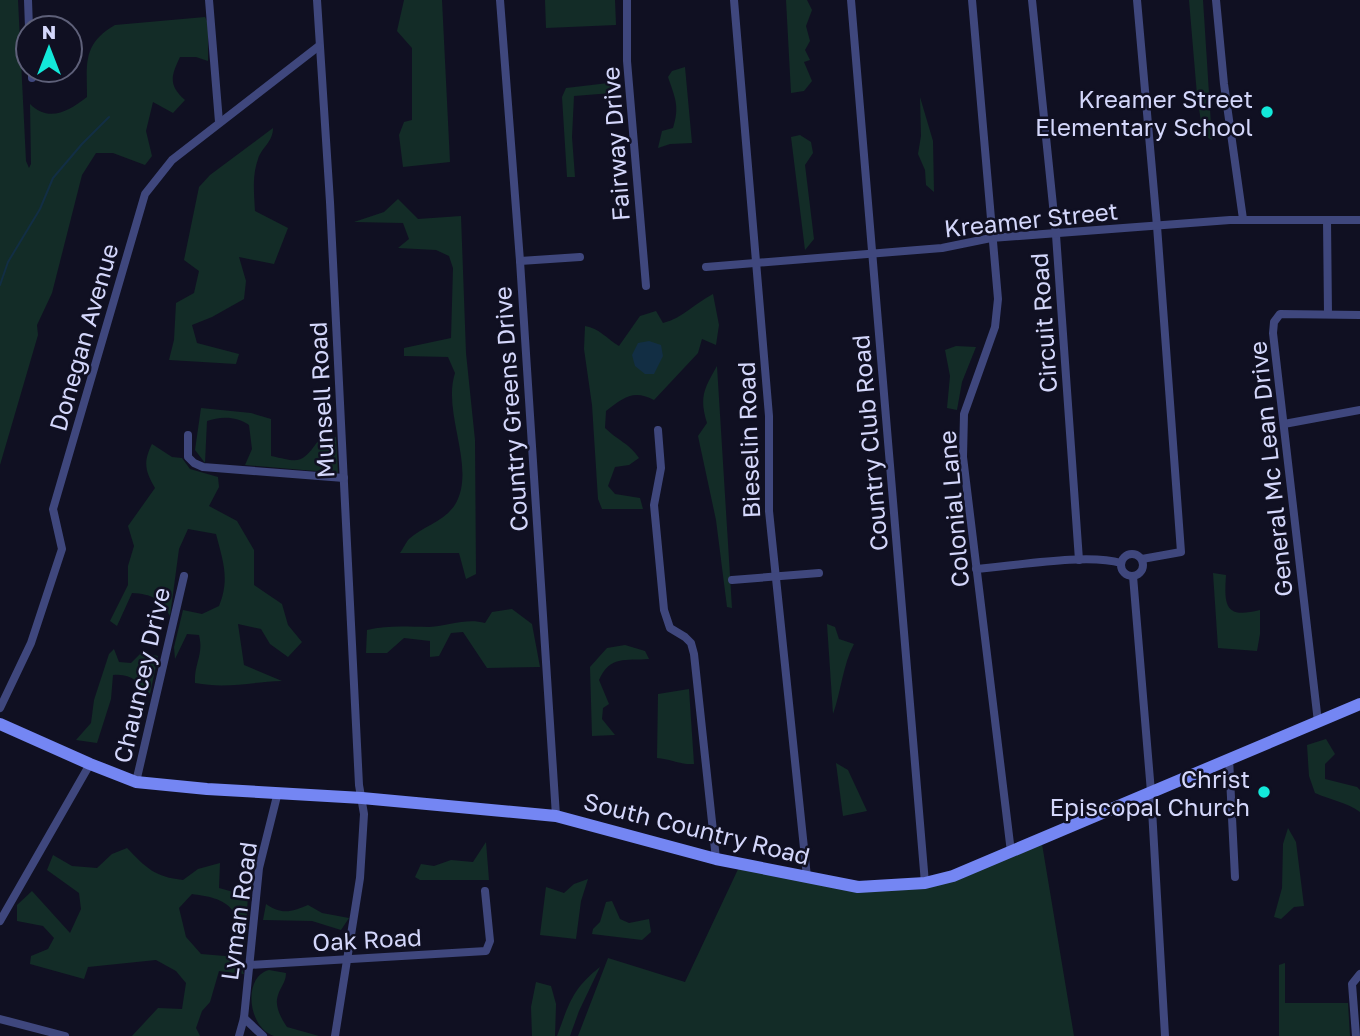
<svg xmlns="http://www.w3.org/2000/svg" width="1360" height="1036" viewBox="0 0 1360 1036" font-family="'Golos Text',sans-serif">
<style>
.green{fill:#132c27}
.water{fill:#122e44}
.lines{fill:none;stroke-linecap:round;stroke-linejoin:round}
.stream{stroke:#122e44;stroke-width:2}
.street{stroke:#3f477d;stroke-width:8}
.secondary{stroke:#7486f3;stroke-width:12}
.poi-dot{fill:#13e9da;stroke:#101022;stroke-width:2.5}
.labels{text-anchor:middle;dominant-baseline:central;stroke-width:5;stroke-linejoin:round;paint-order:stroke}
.poi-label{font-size:24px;fill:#d4d7fb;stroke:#101022;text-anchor:end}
.street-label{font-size:24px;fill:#d4d7fb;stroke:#101022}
</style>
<rect width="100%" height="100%" fill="#101022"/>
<g class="green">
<path d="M 0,0 L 18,0 L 26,161 L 29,168 L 31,164 L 30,104 C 49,123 69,111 87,97 C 87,64 82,44 115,25 L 205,17 L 208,23 L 208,61 L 196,57 L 180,57 C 171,76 168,85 185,100 L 173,113 L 153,102 L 146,131 L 152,156 L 145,165 L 113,153 L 96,153 L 82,175 L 52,293 L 37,325 L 38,335 L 0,465 Z"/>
<polygon points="404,0 442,0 450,162 403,167 399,135 404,122 412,120 412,48 397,31"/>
<polygon points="545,0 615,0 616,25 546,28"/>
<polygon points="786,0 807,0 812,10 806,26 810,41 805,50 810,60 804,62 812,81 804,91 791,93"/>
<polygon points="1189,0 1203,0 1212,140 1203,135 1197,95"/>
<path d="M 685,67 L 692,143 L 670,144 L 658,148 L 662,131 L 673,128 C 680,106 675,98 668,77 L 672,71 Z"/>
<polygon points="617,82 612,93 574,96 572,137 575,177 567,177 562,97 566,88"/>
<polygon points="920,97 933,141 934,192 926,185 925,170 918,154 921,136"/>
<path d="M 273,128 C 273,142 262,147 258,159 C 252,176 254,193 255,211 L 288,228 L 274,264 L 239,257 L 246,281 L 244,299 L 212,317 L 192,325 L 197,343 L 239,354 L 236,364 L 169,360 L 174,340 L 176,303 L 194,293 L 199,271 L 184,260 L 199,187 L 210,175 Z"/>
<polygon points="800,135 811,142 813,153 805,165 814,239 805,250 791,137"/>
<path d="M 398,199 L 418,219 L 461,216 L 466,353 L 475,440 L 476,574 L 466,579 L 459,553 L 400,553 C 403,549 406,542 409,539 C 423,526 446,521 456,503 C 476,466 442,413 455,373 L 448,357 L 404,356 L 404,348 L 451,338 L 453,268 L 449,256 L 436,250 L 398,248 L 409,239 L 403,223 L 354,222 L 384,212 Z"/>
<path d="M 713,294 L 719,325 L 716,345 L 702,339 L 698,353 L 654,400 C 633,389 623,398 606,411 L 605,428 C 617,440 629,443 639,458 L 629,465 L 615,467 L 608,486 L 615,494 L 640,498 L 643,509 L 602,509 L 598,499 L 592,405 L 584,349 L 585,326 C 599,328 607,339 619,346 L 640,316 L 656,311 L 663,323 C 683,318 695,303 713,294 Z"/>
<polygon points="956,346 976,347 962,382 957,410 947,408 950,376 945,350"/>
<path d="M 717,366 L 732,608 L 727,607 L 716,520 L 698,436 L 707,423 C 699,397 704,389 717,366 Z"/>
<path d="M 201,408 L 251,413 L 271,419 L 271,456 C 299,462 301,465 318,441 L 336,437 L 338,473 L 245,465 L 252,449 L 249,425 C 237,416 220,416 207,421 L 205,463 L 195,450 Z"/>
<path d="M 152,444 L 172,457 L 182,458 L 190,469 L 218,477 L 219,487 L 209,506 L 237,521 L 254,550 L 254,585 L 282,604 L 288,625 L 302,642 L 288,657 L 270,644 L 261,629 L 238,624 L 244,665 L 282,681 C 250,682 227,689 195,683 C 194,663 204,655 199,635 L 187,634 L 175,659 L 174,647 L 183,610 L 202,614 L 219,606 C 230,579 223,561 216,534 L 188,529 L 179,549 L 170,616 C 161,599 152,594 132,593 L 117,626 L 110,621 L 128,585 L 128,566 L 134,546 L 128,526 L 155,488 C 145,471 143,462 152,444 Z"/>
<path d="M 1213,573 L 1226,575 C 1224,606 1225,619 1260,610 L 1260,634 L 1257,651 L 1218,648 Z"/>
<path d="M 512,609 L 532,624 L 540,667 L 487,668 L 463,632 L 451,633 L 439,656 L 430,657 L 430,641 L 404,638 L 387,653 L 366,653 L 367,630 C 388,625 407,627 429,627 C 449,626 466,618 485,623 L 492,612 Z"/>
<path d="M 827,624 L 835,627 L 839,639 L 854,644 C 843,664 841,692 833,714 Z"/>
<path d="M 625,645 L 645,651 L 649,659 C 625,661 610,655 599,680 L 609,704 L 603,708 L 602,719 L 615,735 L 592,736 L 590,667 L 607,648 Z"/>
<path d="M 114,649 L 119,662 L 131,663 L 142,652 L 158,656 L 150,694 C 138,682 131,673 113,675 L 111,699 L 97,743 L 76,740 L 91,723 L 94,700 L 109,654 Z"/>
<path d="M 689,689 L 694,764 C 680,765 671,759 657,758 L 658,694 Z"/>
<path d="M 1326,739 L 1335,754 L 1325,764 L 1325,779 L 1357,787 L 1360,790 L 1360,812 C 1346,802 1331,800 1315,793 L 1309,776 L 1307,745 Z"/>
<polygon points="836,763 848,770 867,811 843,816"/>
<polygon points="1288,828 1296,842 1304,906 1294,907 1281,919 1274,917 1282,888 1283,844"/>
<polygon points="1041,838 1074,1036 578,1036 608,958 685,982 740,865 858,887 925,883"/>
<polygon points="486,842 489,880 420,880 415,877 421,864 434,866 451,860 473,862"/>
<path d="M 127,848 C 146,868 155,877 183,880 L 198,869 L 220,863 L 219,888 L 248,896 L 245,943 C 239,933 239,920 233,911 C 224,898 206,896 192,894 L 179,908 L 186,937 L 201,954 L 237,957 L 244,974 L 219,971 L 210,1002 L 202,1011 L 196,1028 L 200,1036 L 132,1036 L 158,1008 L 182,1009 L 186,983 L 176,971 L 156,960 L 88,967 L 84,979 L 30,964 L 31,956 L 48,949 L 54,938 L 43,926 L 17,921 L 17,905 L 32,891 L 70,933 L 81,909 L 79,893 L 47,870 L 53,855 L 72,866 L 97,868 L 112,854 Z"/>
<polygon points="588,879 581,901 576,939 540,935 546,887 564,893 574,884"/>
<polygon points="612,901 620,919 629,923 649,919 651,932 642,940 592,934 593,929 600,922 606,902"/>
<path d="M 266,904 C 281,915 292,912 308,905 L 322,913 L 349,918 L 341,930 L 312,921 L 263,920 Z"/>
<polygon points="1285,963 1285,1003 1348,1003 1350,1036 1279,1036 1279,965"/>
<path d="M 600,967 L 579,1011 L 570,1036 L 557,1036 C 569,1004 572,989 600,967 Z"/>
<path d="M 269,970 L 286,973 C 286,982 281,986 278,995 C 274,1006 281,1018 287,1027 L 319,1036 C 307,1036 284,1036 274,1036 C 248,1028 242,977 269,970 Z"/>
<polygon points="536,982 551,986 556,1004 555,1036 532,1036 531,1007"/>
</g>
<polygon class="water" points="649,341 661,345 663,356 654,374 645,374 635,366 632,355 638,343"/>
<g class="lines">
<polyline class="stream" points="0,285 8,262 40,209 53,178 82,144 109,117"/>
<g class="street">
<polyline points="28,0 29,28"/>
<polyline points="209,0 219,122"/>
<polyline points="317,0 330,202 359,785 364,814 360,878 335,1036"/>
<polyline points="500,0 520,261 556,816"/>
<polyline points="627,0 627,61 646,286"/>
<polyline points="734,0 769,416 769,511 807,877"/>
<polyline points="851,0 925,883"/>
<polyline points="972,0 998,299 995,327 964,414 963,457 1011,852"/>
<polyline points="1032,0 1056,235 1079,560"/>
<polyline points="1137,0 1157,226 1181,552 1142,559"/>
<polyline points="1216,0 1224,84 1243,219"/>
<polyline points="32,70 32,78"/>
<polyline points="1327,220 1328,314"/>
<polyline points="520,261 580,257"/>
<polyline points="706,267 942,248 991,238 1230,220 1360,220"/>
<polyline points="1284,424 1360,410"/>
<polyline points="658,430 661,468 654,505 664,610 670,628 685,637 691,643 694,654 716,859"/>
<polyline points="188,435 188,457 194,463 203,467 344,478"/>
<circle cx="1132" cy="565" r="11"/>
<path d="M 976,569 C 1014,566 1087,553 1121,563"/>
<polyline points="1133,576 1151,792 1165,1036"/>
<polyline points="732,580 819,573"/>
<polyline points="0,708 31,643 62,549 53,509 145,194 172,160 319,46"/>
<polyline points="1318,722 1273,333 1274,322 1280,314 1360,315"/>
<polyline points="1229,758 1235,877"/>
<polyline points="136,782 184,576"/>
<polyline points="0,921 90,764"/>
<polyline points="249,965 486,951 490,941 485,891"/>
<polyline points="244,1018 263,1036"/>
<polyline points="0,1019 65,1036"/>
<polyline points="239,1036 244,1018 259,868 278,792"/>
<polyline points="1356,1036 1352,984 1360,974"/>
</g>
<polyline class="secondary" points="0,724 90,764 136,782 207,789 362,798 556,816 716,859 858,887 925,883 953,876 1360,704"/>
</g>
<g class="poi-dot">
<circle cx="1267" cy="112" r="7"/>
<circle cx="1264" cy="792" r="7"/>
</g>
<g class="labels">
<g class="poi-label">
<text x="1253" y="98">Kreamer Street<tspan x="1253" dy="28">Elementary School</tspan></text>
<text x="1250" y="778">Christ<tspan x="1250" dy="28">Episcopal Church</tspan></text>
</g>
<g class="street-label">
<text transform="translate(615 144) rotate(-94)">Fairway Drive</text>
<text transform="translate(1031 219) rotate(-6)">Kreamer Street</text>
<text transform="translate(1043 323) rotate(-94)">Circuit Road</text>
<text transform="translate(83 337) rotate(-74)">Donegan Avenue</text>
<text transform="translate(321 400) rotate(-93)">Munsell Road</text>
<text transform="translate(510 409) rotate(-94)">Country Greens Drive</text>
<text transform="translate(748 440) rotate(-92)">Bieselin Road</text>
<text transform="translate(869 443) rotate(-95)">Country Club Road</text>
<text transform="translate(1270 469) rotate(-96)">General Mc Lean Drive</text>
<text transform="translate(953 509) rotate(-95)">Colonial Lane</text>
<text transform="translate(141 675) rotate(-77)">Chauncey Drive</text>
<text transform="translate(697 828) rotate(14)">South Country Road</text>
<text transform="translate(238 911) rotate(-82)">Lyman Road</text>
<text transform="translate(367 939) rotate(-3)">Oak Road</text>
</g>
</g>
<g transform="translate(49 49)"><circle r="33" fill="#101022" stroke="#5e6079" stroke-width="2"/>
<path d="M0-5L12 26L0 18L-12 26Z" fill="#13e9da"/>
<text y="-10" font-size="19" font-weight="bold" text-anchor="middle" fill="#d4d7fb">N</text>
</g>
</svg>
